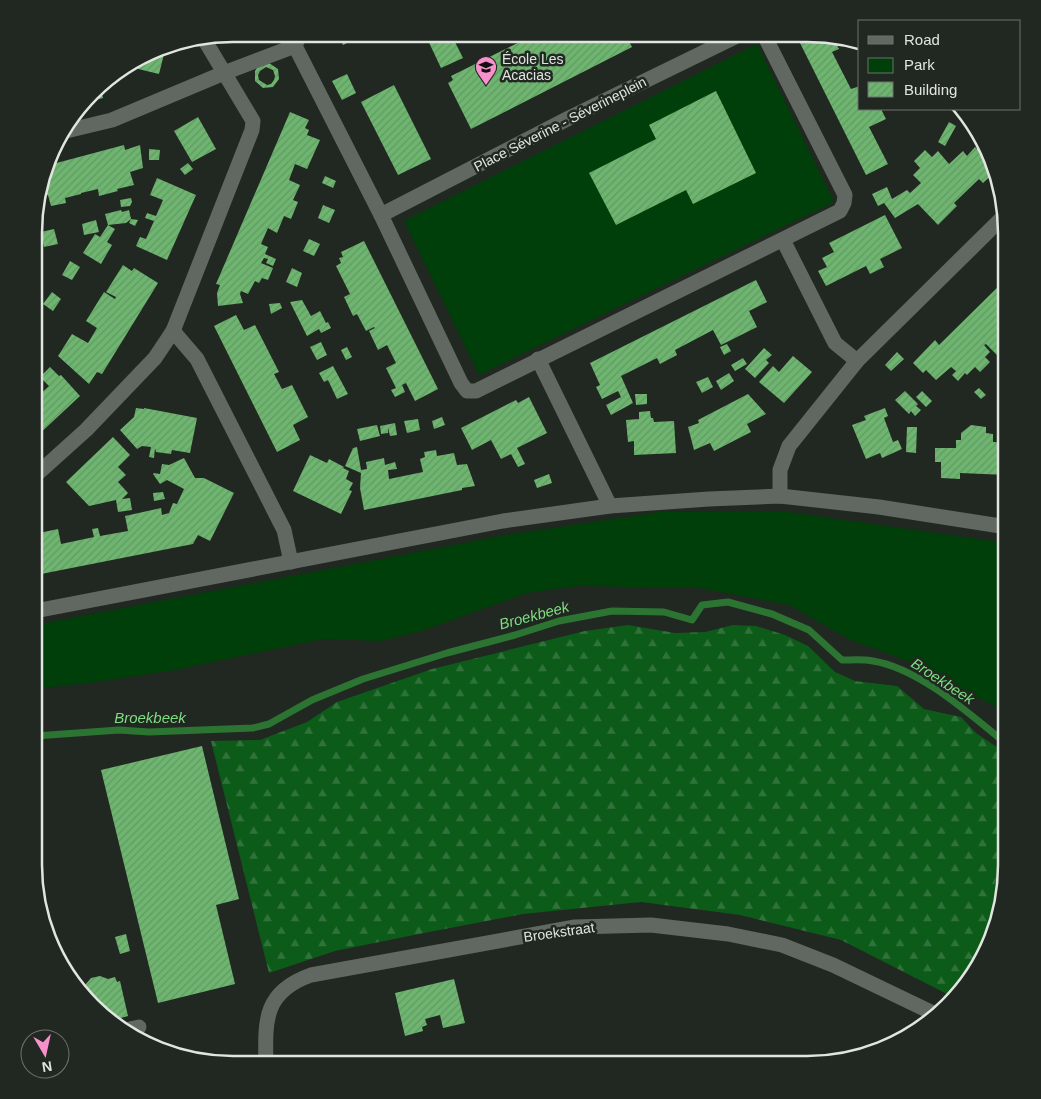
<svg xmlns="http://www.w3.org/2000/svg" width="1041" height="1099" viewBox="0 0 1041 1099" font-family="Arial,sans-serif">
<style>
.green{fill:#003f09}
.forest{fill:url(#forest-firs)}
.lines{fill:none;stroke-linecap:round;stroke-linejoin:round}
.stream{stroke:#2c7432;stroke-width:7}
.building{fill:url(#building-hatch);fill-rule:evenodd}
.minor{stroke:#616861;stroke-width:15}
.labels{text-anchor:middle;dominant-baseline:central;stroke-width:5;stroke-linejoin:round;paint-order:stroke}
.poi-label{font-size:14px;fill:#e0e5e0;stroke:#212721;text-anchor:start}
.street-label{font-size:14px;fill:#e0e5e0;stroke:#212721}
.water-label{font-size:15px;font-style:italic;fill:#7fdd83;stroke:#212721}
.rim{fill:none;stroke:#e0e5e0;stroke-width:2.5}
</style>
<defs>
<pattern id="forest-firs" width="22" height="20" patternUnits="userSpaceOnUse" patternTransform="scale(1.25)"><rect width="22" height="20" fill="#0c5b19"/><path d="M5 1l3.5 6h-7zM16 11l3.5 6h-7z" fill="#2f723a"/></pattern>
<pattern id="building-hatch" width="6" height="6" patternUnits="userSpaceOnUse" patternTransform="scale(1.25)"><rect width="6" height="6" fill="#6eb570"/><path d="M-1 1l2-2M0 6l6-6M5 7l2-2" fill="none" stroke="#639965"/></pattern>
</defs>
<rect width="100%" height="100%" fill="#212721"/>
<g class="green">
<polygon points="757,44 834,202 479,375 404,221"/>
<polygon points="781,511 1007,543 1007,713 916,664 850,640 789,605 699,588 577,586 527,593 422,631 381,641 323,639 175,670 96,682 35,689 35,625 506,535 660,512"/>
</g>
<polygon class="forest" points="628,625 675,633 705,632 733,625 756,626 785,635 808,646 835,672 855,681 897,686 924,709 961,717 976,733 995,746 1007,751 1007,878 981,965 951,996 841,940 740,915 641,902 523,914 424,933 335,951 269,973 211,741 260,740 307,722 337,702 432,669 585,631"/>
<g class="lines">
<path class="stream" d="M 35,736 L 119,730 L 149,732 L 253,728 L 269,724 L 312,700 L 363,679 L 447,653 L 515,635 L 559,621 L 612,611 L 664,612 L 692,620 L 702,605 L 728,602 L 772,614 L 809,630 L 842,660 C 852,660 864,659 873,661 C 917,668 965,710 998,737 L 1007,738"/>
</g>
<g class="building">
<polygon points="338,34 365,34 343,45"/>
<polygon points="425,34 451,34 463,58 441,68"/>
<polygon points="534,35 626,35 632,47 471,129 448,83 453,80 451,76"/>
<polygon points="796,35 832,35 839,49 832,52 851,89 860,86 860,109 881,109 886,119 869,127 888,164 866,175"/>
<polygon points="166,46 159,74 130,67"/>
<path d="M 269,63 L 278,69 L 279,79 L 273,87 L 263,88 L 255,81 L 255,71 L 257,68 ZM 266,67 L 273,70 L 275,76 L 274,80 L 271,84 L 267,85 L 259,80 L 258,75 L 260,71 Z"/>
<polygon points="347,74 356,93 342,100 332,81"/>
<polygon points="394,85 431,159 398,175 361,102"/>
<polygon points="100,86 103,98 87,102 93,94"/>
<polygon points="716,91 756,173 693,204 686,190 616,225 589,173 656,139 649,125"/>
<polygon points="290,112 309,120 305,128 309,130 307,135 320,140 307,169 295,164 289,180 300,185 293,200 298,202 291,219 284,216 277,233 268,228 261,244 268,247 265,254 276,259 273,266 266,263 268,259 264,258 261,263 273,268 268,280 262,278 259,283 255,281 248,294 241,291 240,294 243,303 218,306 217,293 220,285 216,284"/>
<polygon points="198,117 216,149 192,162 174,131"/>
<polygon points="949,122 956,126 945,146 938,142"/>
<polygon points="983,143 997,170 983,183 979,179 954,203 957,206 938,225 918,204 895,218 884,203 878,206 872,194 887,187 892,199 907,190 910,193 921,183 913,175 920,168 914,161 925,150 932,157 938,151 949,164 963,151 967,156 975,147 977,149"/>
<polygon points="124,145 125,150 140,145 143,168 130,172 134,185 117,189 118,191 99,196 98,189 81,193 81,194 65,198 66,203 51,206 48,195 44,195 42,184 49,165"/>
<polygon points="149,149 160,150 159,160 149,160"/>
<polygon points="188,163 193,169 185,175 180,169"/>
<polygon points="325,176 336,181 333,188 322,183"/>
<polygon points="157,178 196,195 167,260 136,246 140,237 146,239 154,221 145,218 147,213 156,216 163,200 150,195"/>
<polygon points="131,198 132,202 130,206 121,207 120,200"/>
<polygon points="323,205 335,210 329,223 318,218"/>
<polygon points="121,210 122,212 129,210 131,219 138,220 135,226 129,223 131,219 126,223 108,225 115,229 107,242 112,245 101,264 83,253 95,234 100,237 108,225 105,214"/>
<polygon points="885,215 902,248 880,259 884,267 870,274 866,266 826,286 818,271 827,267 822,258 834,252 829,243"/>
<polygon points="96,220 99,232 84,235 82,224"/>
<polygon points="54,229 58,244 44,247 41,232"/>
<polygon points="309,239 320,244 314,256 303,251"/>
<polygon points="364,241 438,389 415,401 406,383 402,385 405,392 395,397 391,390 396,388 386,368 396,363 387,345 378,350 369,331 375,328 374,327 366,331 357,314 353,316 344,297 350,294 336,266 341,263 339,258 343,257 341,252"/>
<polygon points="70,261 80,267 72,280 62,275"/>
<polygon points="123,265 132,271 134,268 158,283 102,374 97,372 89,384 58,356 72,334 88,343 97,328 86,321 104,292 115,299 116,297 106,292"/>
<polygon points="292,268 302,273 297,287 286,282"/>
<polygon points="1007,278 1007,352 1000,358 986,344 984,345 990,352 985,357 990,362 980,372 975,367 967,375 965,373 958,381 952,375 956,371 951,367 936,380 926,370 923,373 913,363 935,340 939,345"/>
<polygon points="756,280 767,302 749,311 757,327 721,345 713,330 675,350 677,355 660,364 657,358 621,376 633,403 611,415 606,405 621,397 618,391 602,399 596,387 600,385 590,363"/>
<polygon points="52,292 61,299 53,311 43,304"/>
<polygon points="302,300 311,316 320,311 326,323 328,322 331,328 321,333 319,329 307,336 290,302"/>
<polygon points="280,303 282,308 271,314 269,304"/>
<polygon points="236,315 244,330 255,325 279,372 274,374 282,389 292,385 308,417 293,425 300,440 277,452 214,326"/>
<polygon points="321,342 327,355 317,360 310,347"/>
<polygon points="727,344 731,351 724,355 720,347"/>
<polygon points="347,347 352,357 346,360 341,350"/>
<polygon points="764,348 772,355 766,360 769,363 755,378 745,369"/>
<polygon points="897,352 904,359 891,371 885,365"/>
<polygon points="793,356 812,372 784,403 759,382 773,366 779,372"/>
<polygon points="743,358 747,364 735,371 731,365"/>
<polygon points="333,366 348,394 337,399 328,380 324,382 319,373"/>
<polygon points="50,367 59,376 61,375 80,396 36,437 37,397 49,386 40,377"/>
<polygon points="729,373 734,381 721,390 716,381"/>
<polygon points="708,377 713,387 702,393 696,382"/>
<polygon points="979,388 986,395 981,399 974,392"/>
<polygon points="905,391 918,404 916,406 921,410 915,416 911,411 909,414 895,400"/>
<polygon points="922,391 932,401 926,407 916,397"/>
<polygon points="635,394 647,394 647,404 636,405"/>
<polygon points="748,394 766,414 747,424 751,432 714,451 710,443 694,450 688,427 699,423 698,420"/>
<polygon points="529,397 547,433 517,448 525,464 518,467 511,454 501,459 491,440 472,450 461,428 516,400 518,403"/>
<polygon points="136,408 144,409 144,408 197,418 190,453 172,450 171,454 156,452 155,448 154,458 149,457 151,447 142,446 137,449 120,430 134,417"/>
<polygon points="885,408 888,416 884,418 893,442 898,440 902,449 882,458 880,453 866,459 852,425 866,420 864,416"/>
<polygon points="650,411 651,418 653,418 654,422 674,421 676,453 634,455 634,441 628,442 626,420 639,419 639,412"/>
<polygon points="442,417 445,425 434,429 432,421"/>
<polygon points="418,419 420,430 407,433 404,421"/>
<polygon points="395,423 397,435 390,436 388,428 388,433 381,434 380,426"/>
<polygon points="377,425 380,436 360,441 357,429"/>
<polygon points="971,425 986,427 986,433 993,434 993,442 1007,443 1007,475 960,473 960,479 941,478 941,462 935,462 935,448 956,448 956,440 961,440 961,433"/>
<polygon points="907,427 917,427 916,453 906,452"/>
<polygon points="113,437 130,455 118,467 126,475 118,482 128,493 122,499 130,498 132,510 118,512 116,500 89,506 66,482"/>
<polygon points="357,447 361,470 367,469 366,462 384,458 385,465 395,462 397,469 388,470 389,479 423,472 420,459 425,457 424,452 436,450 437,456 454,453 457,465 467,464 475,486 462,488 462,490 364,510 360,488 361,473 345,466 353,448"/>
<polygon points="310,455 327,463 329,459 344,467 343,468 349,471 346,479 353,483 349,490 352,491 341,514 293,491"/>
<polygon points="184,458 195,478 204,478 234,493 210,541 198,535 193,544 36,575 36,526 38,525 39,533 58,529 61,544 94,537 92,529 98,528 100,536 128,531 125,516 161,508 162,515 169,513 173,503 177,504 184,489 167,480 160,484 153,474 154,473 160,474 162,464 169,465"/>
<polygon points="549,474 552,483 537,488 534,480"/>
<polygon points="163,492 165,499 154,501 153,493"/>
<polygon points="41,497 43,510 36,511 36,498"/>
<polygon points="202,746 239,899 216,905 235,984 158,1003 101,770"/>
<polygon points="126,934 130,951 120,954 115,937"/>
<polygon points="70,968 73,981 76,980 77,985 68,977 64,970"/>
<polygon points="100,976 108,979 115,977 117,982 120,981 128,1016 114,1020 78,987 85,985 91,978"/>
<polygon points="454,979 465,1023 443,1028 440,1015 425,1019 427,1025 422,1027 423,1031 405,1036 395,993"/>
</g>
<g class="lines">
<g class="minor">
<polyline points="300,34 295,46 381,215 461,383 467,391 476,391 840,211 844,203 845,195 764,35"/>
<polyline points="62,132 112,120 224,73 295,46"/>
<polyline points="381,215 569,118 739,35"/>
<polyline points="783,240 835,343 857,361"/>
<polyline points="173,331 197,359 284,530 291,562"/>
<polyline points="538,359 610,506"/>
<polyline points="36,475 86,430 155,358 173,331 252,130 253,121 204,39"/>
<polyline points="780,496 780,470 789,446 857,361 1006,214"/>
<polyline points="35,611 503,521 610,506 709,499 780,496 879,507 1007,527"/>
<polyline points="125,1030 139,1027"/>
<path d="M 266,1065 C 265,1021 263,992 311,975 L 575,927 L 651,925 L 728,934 L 782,945 L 833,965 L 935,1014"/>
</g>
</g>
<defs>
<g id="school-pin" transform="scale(1.125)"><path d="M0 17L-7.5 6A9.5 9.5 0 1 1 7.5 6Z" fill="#f890cb" stroke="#212721"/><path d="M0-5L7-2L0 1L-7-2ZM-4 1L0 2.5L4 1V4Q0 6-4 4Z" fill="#111"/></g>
</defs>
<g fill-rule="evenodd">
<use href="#school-pin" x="486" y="67"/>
</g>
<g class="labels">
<g class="poi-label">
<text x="502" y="59">École Les<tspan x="502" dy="16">Acacias</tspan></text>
</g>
<g class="street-label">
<text transform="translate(560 124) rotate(-27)">Place Séverine - Séverineplein</text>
<text transform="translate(559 932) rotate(-8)">Broekstraat</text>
</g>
<g class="water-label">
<text transform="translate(534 615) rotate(-15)">Broekbeek</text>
<text transform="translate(943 681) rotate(33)">Broekbeek</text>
<text x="150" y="717">Broekbeek</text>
</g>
</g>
<path d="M0 0H1041V1099H0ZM233 42H807A191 191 0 0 1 998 233V865A191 191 0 0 1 807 1056H233A191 191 0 0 1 42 865V233A191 191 0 0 1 233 42Z" fill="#212721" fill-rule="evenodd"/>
<path class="rim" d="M233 42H807A191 191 0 0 1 998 233V865A191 191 0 0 1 807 1056H233A191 191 0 0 1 42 865V233A191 191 0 0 1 233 42Z"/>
<rect x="858" y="20" width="162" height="90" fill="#212721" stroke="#6d736d"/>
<rect x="868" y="36" width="25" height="8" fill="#616861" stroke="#6d736d"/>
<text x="904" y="45" font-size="15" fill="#e0e5e0">Road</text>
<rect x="868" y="58" width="25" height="15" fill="#003f09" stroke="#6d736d"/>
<text x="904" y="70" font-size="15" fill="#e0e5e0">Park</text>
<rect x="868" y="82" width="25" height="15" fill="url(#building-hatch)" stroke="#6d736d"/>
<text x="904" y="95" font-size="15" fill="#e0e5e0">Building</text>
<g transform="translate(45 1054) rotate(171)"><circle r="24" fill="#212721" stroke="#6d736d"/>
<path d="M0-4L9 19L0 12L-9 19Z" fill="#f890cb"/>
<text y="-8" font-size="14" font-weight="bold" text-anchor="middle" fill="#e0e5e0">N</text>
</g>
</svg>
